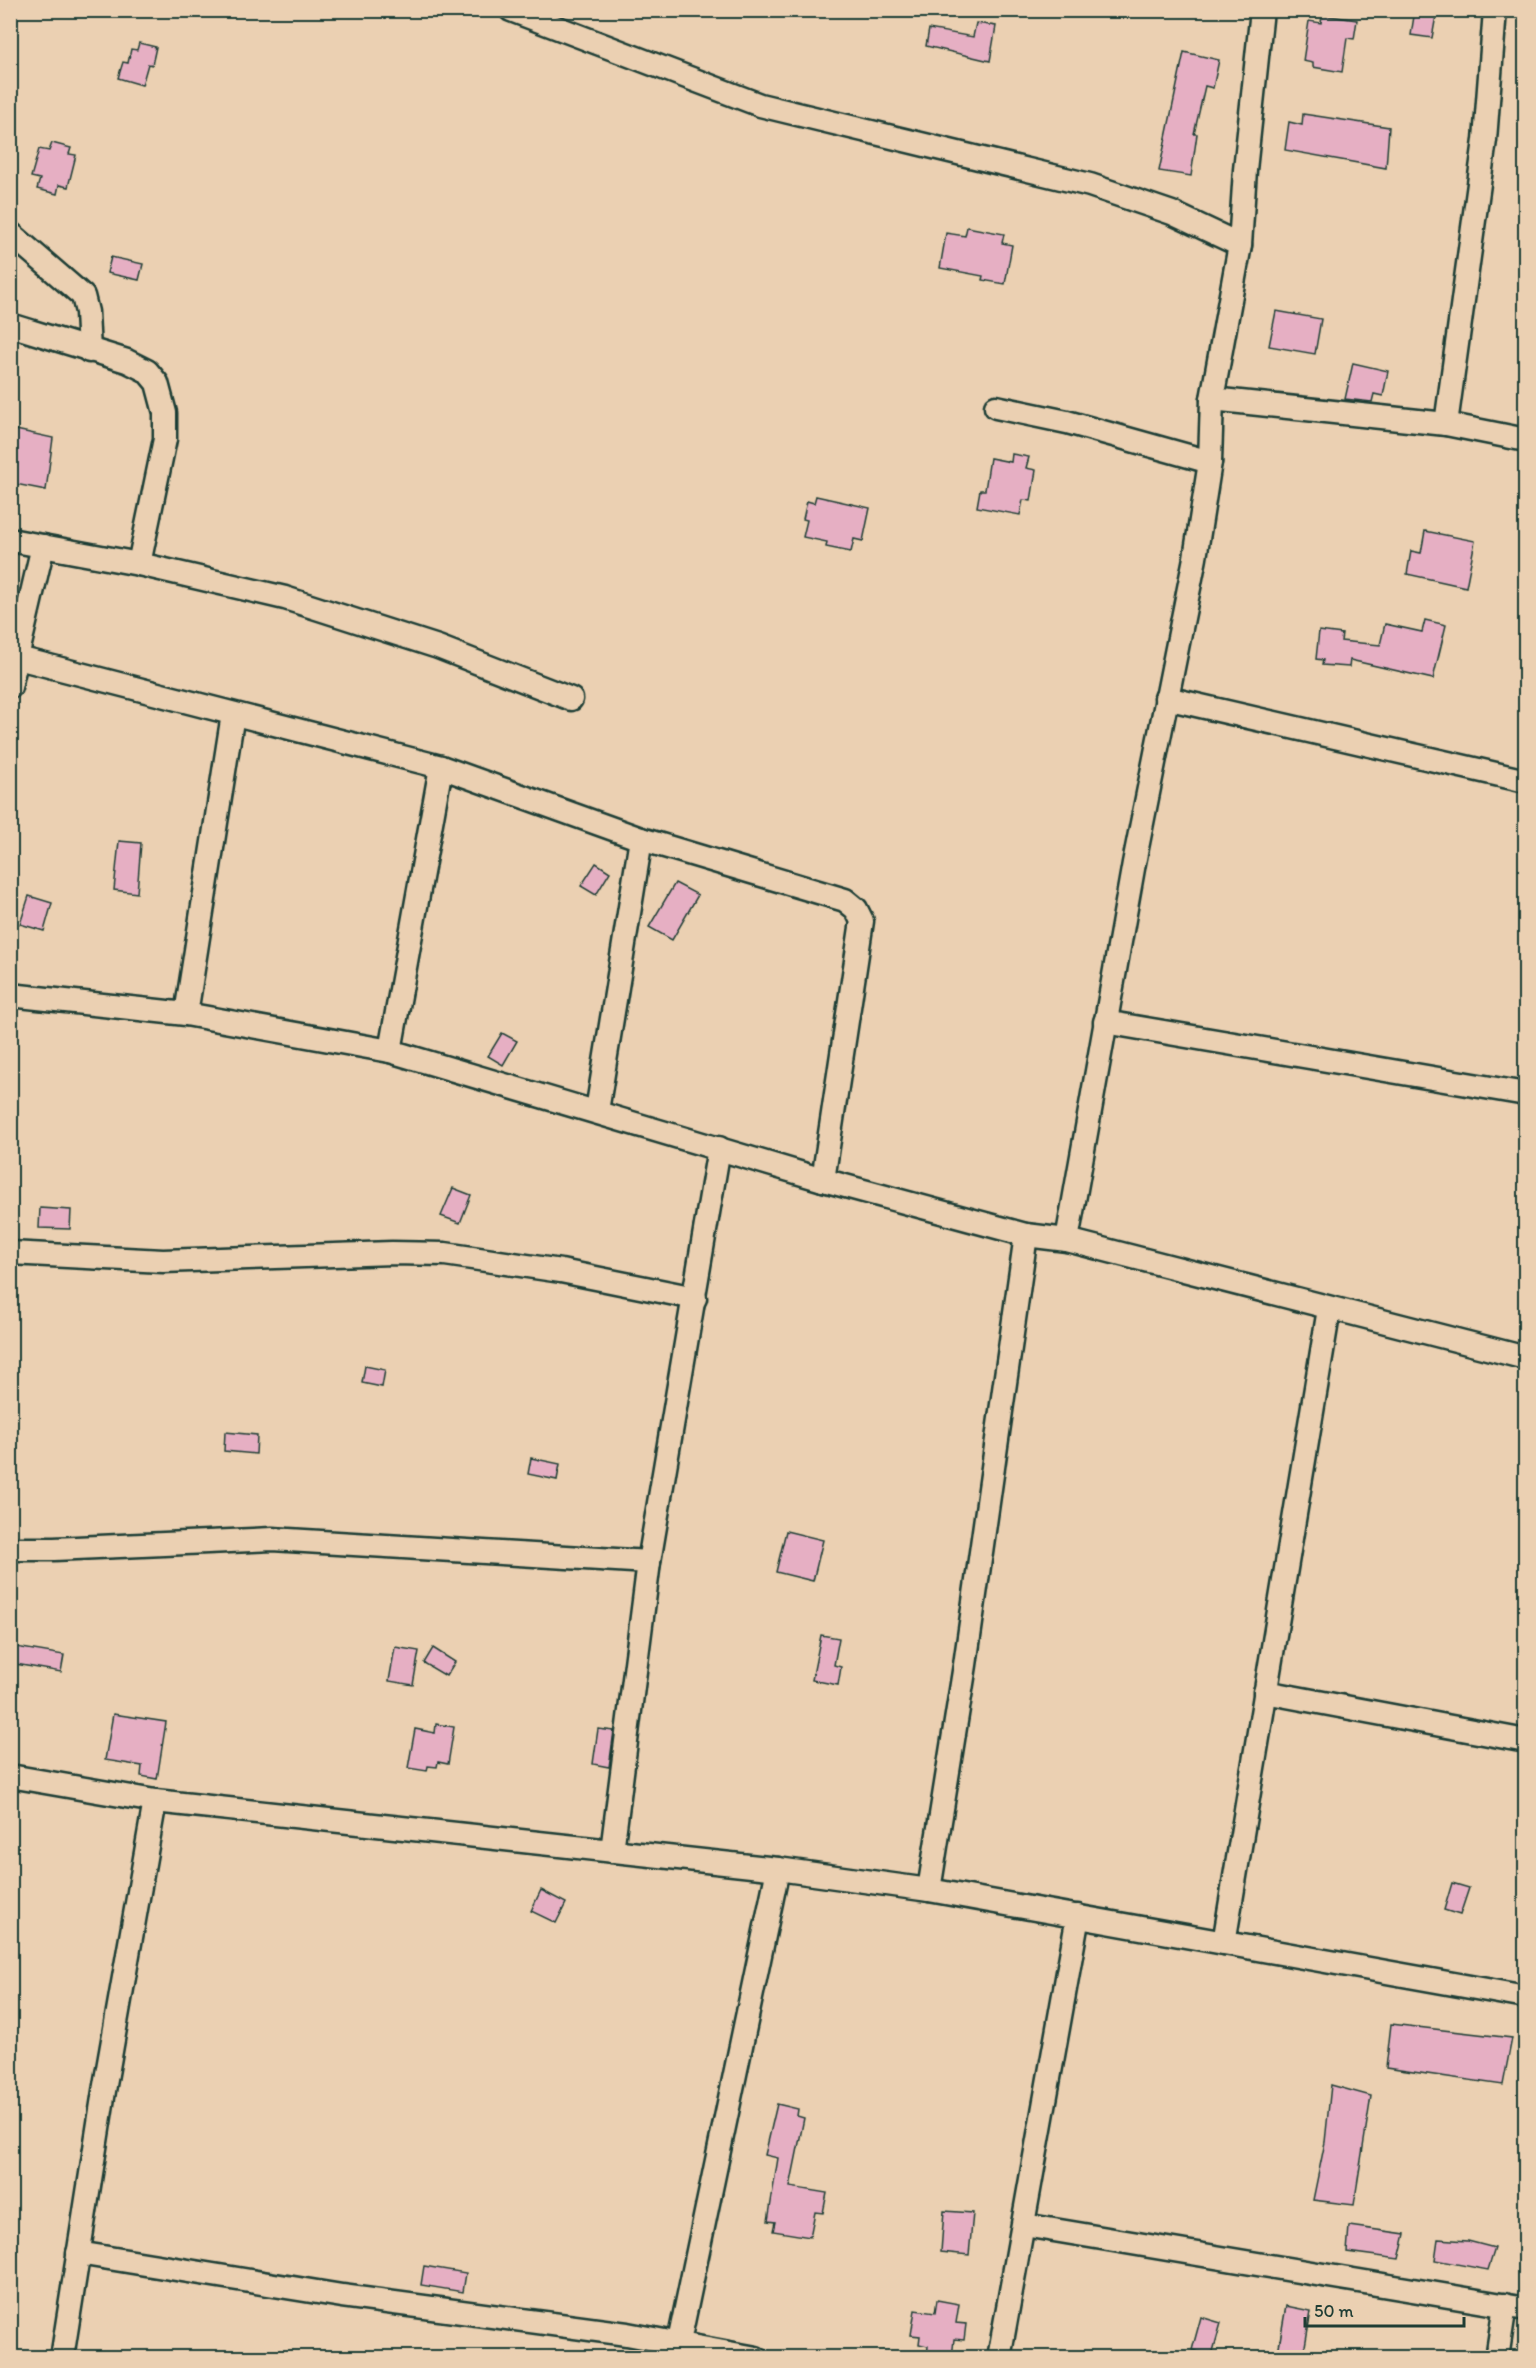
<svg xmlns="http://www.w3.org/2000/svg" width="1536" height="2368" viewBox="0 0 1536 2368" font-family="Itim,sans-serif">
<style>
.building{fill:#e6afc3;stroke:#1f3d34;stroke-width:1.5}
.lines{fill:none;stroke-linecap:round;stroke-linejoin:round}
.street-casing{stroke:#1f3d34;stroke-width:27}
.street{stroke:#ebd0b2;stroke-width:22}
</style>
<rect width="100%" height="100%" fill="#ebd0b2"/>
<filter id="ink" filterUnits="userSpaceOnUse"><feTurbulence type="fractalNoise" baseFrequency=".0167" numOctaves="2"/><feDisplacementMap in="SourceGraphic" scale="12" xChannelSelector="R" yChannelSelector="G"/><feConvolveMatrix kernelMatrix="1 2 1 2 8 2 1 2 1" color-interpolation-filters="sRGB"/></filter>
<g filter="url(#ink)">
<g class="building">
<polygon points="1415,10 1437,10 1432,38 1411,35"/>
<polygon points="1322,15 1357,20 1354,39 1347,38 1342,72 1313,67 1313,63 1303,61 1309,21 1321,23"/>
<polygon points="976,23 996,26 990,61 926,46 929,29 973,37"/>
<polygon points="139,43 156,47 152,65 148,64 142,85 118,78 123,62 128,63 131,49 137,50"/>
<polygon points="1184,52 1219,60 1213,88 1205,86 1194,134 1197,134 1191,176 1159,171"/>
<polygon points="1303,114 1389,127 1386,168 1285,150 1289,122 1302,125"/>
<polygon points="52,143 71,148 69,154 76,155 68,187 59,185 57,194 37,189 40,179 31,177 39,149 49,151"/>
<polygon points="967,227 1004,234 1002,243 1012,245 1005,284 982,280 983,276 940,268 946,233 965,236"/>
<polygon points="111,257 143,264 139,280 107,273"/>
<polygon points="1276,311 1321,319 1315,354 1269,346"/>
<polygon points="1353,363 1388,371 1383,396 1374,394 1372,402 1345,399"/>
<polygon points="16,430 53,438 46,490 10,483 10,457"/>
<polygon points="1012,454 1029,457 1026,468 1036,470 1031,501 1023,500 1020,515 977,507 980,490 985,490 990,458 1011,462"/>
<polygon points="816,496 870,508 863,541 854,539 851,552 826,547 827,542 803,537 807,520 803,519 807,501 814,503"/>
<polygon points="1425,531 1475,541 1466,587 1407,574 1411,551 1421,553"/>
<polygon points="1425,620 1446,625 1433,679 1350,660 1349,667 1322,665 1323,660 1316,659 1319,631 1342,634 1341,641 1380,645 1385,624 1422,632"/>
<polygon points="119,841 141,843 137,893 114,890"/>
<polygon points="596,863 610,872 596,895 581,886"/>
<polygon points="675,883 698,895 672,940 649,927"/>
<polygon points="29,896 52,903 44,931 20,924"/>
<polygon points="502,1033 517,1041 503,1065 488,1056"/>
<polygon points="453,1188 471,1195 460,1223 441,1216"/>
<polygon points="40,1208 71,1210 70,1229 39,1228"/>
<polygon points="365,1366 385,1370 382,1387 362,1383"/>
<polygon points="225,1432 257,1435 256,1454 224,1451"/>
<polygon points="531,1458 560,1464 557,1480 528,1474"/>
<polygon points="786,1531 823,1540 813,1581 776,1572"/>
<polygon points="821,1635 839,1638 834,1665 841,1667 838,1685 812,1680"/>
<polygon points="10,1646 64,1655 61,1672 10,1663"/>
<polygon points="395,1647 419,1651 413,1685 389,1681"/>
<polygon points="433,1648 455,1662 446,1676 424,1663"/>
<polygon points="113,1714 166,1722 157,1779 141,1776 142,1766 105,1760"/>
<polygon points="436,1724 454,1727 448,1764 438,1762 437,1767 428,1766 427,1771 408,1768 415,1729 435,1733"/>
<polygon points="598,1729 614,1731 609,1767 593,1764"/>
<polygon points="1452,1883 1469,1888 1460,1915 1444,1910"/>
<polygon points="541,1890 566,1903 556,1923 531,1911"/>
<polygon points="1391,2024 1512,2038 1503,2085 1386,2068"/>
<polygon points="1331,2085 1371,2096 1354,2205 1313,2200 1325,2142"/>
<polygon points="777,2104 798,2109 797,2116 804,2118 790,2187 827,2193 823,2213 815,2212 810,2237 773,2231 775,2222 768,2221 778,2158 765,2155"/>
<polygon points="944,2211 973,2213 969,2255 941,2252"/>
<polygon points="1349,2226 1405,2234 1399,2259 1347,2252"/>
<polygon points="1438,2239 1468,2241 1495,2248 1488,2270 1435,2260"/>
<polygon points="424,2266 466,2273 463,2292 421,2285"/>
<polygon points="937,2300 959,2304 956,2323 966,2324 964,2340 954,2339 952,2358 927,2358 928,2346 919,2344 920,2336 911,2335 915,2310 935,2313"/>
<polygon points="1286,2306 1311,2311 1303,2358 1277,2358"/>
<polygon points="1201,2317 1221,2323 1212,2355 1192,2350"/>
</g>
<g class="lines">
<g class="street-casing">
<g id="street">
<polyline points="511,10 760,105 1090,185 1172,213 1240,245"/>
<polyline points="10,233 83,296 87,312 89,351"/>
<polyline points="10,325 127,361 147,371 157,383 165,413 165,439 139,564"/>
<polyline points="1212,399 1446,424 1526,440"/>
<polyline points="996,407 1067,422 1210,462"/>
<polyline points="1446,424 1485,140 1495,10"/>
<polyline points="10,540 139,564 285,598 438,647 571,699"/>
<polyline points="18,658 441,767 641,839 845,900 856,909 862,921 823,1180"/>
<polyline points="10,687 43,546"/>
<polyline points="1166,698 1526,781"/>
<polyline points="10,995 186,1014 390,1051 823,1180 1026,1235 1067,1240 1526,1358"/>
<polyline points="186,1014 233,714"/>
<polyline points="1105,1022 1526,1094"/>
<polyline points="390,1051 441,767"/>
<polyline points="597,1111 641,839"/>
<polyline points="1067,1240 1134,863 1195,558 1210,462 1212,399 1240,245 1245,170 1262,10"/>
<polyline points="10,1253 163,1261 392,1253 445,1254 561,1271 695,1298"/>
<polyline points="10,1549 54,1549 272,1539 649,1562"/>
<polyline points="1265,1692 1526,1741"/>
<polyline points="10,1776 155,1801 778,1869 929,1890 1526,1997"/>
<polyline points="612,1851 649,1562 719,1148"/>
<polyline points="929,1890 965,1665 1026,1235"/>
<polyline points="1224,1943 1329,1309"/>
<polyline points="1024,2225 1526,2309"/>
<polyline points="78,2253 342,2296 627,2334 756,2358"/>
<polyline points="676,2356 778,1869"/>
<polyline points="62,2358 104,2091 155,1801"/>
<polyline points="999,2358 1078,1916"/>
<polyline points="1497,2358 1505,2305"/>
</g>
</g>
<use href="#street" class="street"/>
</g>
</g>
<rect width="1536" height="2368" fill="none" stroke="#ebd0b2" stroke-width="36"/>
<rect x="18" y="18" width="1500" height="2332" fill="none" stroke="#1f3d34" stroke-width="2" filter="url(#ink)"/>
<path d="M1305 2317v9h159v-9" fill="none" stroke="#1f3d34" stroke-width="3"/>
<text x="1314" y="2317" font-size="18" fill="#1f3d34" stroke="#ebd0b2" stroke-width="4.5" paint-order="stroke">50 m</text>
</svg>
